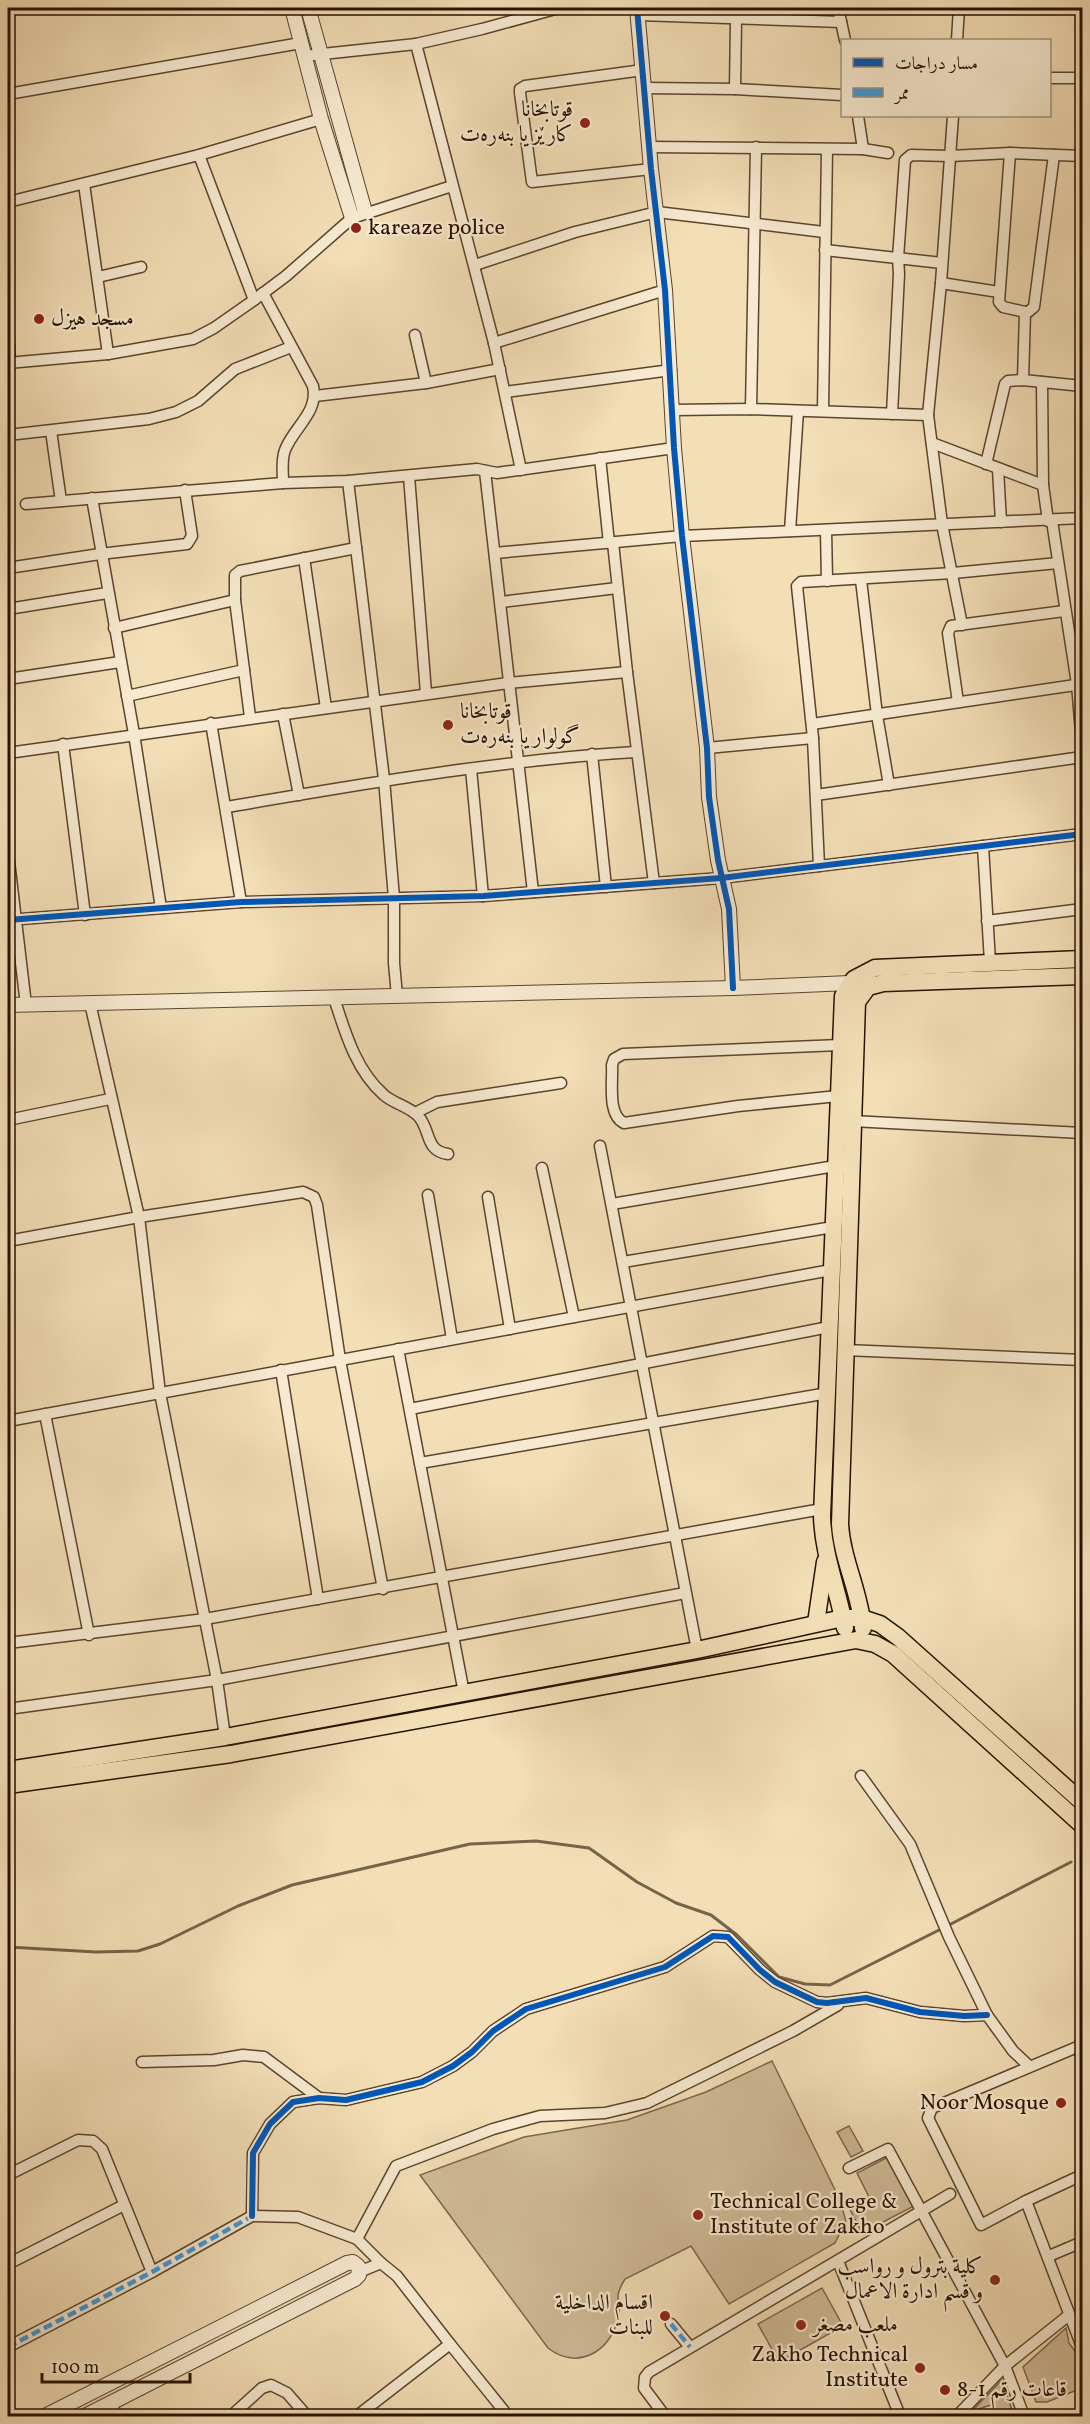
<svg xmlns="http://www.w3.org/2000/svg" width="1090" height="2424" font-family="Vollkorn,Amiri,serif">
  <rect width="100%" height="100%" fill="#f3deb6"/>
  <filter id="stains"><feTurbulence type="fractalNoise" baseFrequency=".00333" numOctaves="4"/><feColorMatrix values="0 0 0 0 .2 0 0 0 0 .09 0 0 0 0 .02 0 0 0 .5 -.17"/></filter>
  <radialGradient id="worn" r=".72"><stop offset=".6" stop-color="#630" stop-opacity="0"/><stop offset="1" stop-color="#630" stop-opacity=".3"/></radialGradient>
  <g fill="#d0bb97" stroke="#7c664c" stroke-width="1.5">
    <path d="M 772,2061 L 839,2198 L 846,2221 L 835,2243 L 729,2304 L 691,2246 L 625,2279 C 622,2284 618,2291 618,2296 C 618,2304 621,2311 618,2319 C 610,2352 577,2371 548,2348 L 420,2175 L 524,2137 L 627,2120 L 706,2092 Z"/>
    <path d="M 849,2126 L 863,2151 L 851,2157 L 837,2132 Z"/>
    <path d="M 888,2157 L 914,2206 L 862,2233 L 846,2202 L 852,2198 L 856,2204 L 869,2197 L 857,2173 Z"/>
    <path d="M 822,2288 L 843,2326 L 779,2362 L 758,2324 Z"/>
    <path d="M 1066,2328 L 1069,2343 L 1082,2361 L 1082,2388 L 1047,2402 L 1036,2402 L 1023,2367 Z"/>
    <path d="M 1002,2380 L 1014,2416 L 995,2416 L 991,2405 L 972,2411 Z"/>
  </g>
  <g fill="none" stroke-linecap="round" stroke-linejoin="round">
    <g stroke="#786248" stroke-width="3">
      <path d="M 947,1926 L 1071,1862"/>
      <path d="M 8,1947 L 96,1952 L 138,1951 L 160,1944 L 238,1906 L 292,1885 L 470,1844 L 536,1841 L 589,1848 L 637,1882 L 676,1903 L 711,1915 L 737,1935 L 779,1977 L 805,1984 L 830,1985 L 941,1929"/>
    </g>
    <g stroke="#5b442e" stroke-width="13">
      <g id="minor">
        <path d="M 838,8 L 845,40"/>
        <path d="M 639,15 L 841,22"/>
        <path d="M 957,40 L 959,8"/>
        <path d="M 416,44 L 494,343 L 521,470"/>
        <path d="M 304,56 L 416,44 L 482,29 L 559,8"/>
        <path d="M 643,70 L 525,86 L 520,89 L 520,93 L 532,182 L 651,169"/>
        <path d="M 1050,78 L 1082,78"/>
        <path d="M 644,88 L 735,89 L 842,95"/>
        <path d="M 735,89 L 736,20"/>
        <path d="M 8,94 L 301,43"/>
        <path d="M 858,116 L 863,149"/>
        <path d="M 953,116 L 941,283 L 928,415 L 942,524 L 962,625"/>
        <path d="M 649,147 L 863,149 L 888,153"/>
        <path d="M 1010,153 L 999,302 L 1003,307 L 1025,312 L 1028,312 L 1034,307 L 1054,155"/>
        <path d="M 199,155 L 254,300"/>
        <path d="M 84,184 L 108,354"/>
        <path d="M 8,202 L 199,155 L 321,119"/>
        <path d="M 825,250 L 942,263"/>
        <path d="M 475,265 L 575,232 L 657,212 L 824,232"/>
        <path d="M 98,277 L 141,267"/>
        <path d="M 941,283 L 999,292"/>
        <path d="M 263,293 L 313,386 C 319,412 294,427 285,450 C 281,460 283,472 283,483"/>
        <path d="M 8,326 L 10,363"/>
        <path d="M 415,335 L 426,383"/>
        <path d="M 494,343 L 665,290"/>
        <path d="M 8,363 L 108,354 L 193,339 L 214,328 L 254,300 L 286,276 L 352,218 L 452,186"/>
        <path d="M 1023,380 L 1025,312"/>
        <path d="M 1042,382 L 1043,485 L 1048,521"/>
        <path d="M 505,392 L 671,370"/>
        <path d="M 315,396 L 426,383 L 500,369"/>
        <path d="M 751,409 L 756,147"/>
        <path d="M 673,410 L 751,409 L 928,415"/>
        <path d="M 823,410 L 827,149"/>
        <path d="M 892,414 L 899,274 L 898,258 L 905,160 L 911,155 L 950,156 L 1010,153 L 1082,156"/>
        <path d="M 51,431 L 61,501"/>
        <path d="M 8,435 L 149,419 L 176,412 L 198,401 L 235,369 L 291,347"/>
        <path d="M 932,443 L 1043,485"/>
        <path d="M 600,458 L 609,543"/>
        <path d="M 986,464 L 1005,384 L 1008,381 L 1023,380 L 1082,386"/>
        <path d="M 998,469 L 1001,522"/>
        <path d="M 485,471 L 533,892"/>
        <path d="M 409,476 L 426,693"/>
        <path d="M 348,481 L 384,779 L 394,898 L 394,963 L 397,996"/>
        <path d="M 92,498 L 134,734 L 161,908"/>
        <path d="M 26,504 L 283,483 L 348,481 L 477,469 L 497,473 L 674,448"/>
        <path d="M 1052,521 L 1077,684 L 1082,745"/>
        <path d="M 826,530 L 827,581"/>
        <path d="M 790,531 L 798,411"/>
        <path d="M 613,543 L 627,672 L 654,883"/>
        <path d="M 495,553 L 682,536 L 1082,518"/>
        <path d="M 304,558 L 326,708"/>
        <path d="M 8,568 L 100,554 L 187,544 L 192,536 L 185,490"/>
        <path d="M 861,580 L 877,715 L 889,785"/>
        <path d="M 501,602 L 617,588"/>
        <path d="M 8,609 L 107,593"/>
        <path d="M 114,628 L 235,600"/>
        <path d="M 8,679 L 120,662"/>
        <path d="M 127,696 L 244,670"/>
        <path d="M 958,702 L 948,633 L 951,626 L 1064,611"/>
        <path d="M 283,714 L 299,795"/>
        <path d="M 250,717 L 235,600 L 235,575 L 240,571 L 356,548"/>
        <path d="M 211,723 L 241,902"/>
        <path d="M 812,724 L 1082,684"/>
        <path d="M 63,744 L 85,915"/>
        <path d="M 707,748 L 813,738"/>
        <path d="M 8,753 L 508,683 L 627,672"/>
        <path d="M 592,754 L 606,887"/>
        <path d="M 471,769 L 483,896"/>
        <path d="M 816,795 L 1082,757"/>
        <path d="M 227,807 C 363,784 499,760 636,752"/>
        <path d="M 983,846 L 990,962"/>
        <path d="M 8,853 L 26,1005"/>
        <path d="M 819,866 L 813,738 L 797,586 L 801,582 L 953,573 L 1058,563"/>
        <path d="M 8,920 L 241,902 L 483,896 L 721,878 L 1082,834"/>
        <path d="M 987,921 L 1082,909"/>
        <path d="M 334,998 C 345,1032 356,1071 384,1095 C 394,1104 411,1107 419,1117 C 431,1131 425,1151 448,1154"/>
        <path d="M 90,1003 L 139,1217 L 160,1393 L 217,1680 L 225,1737"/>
        <path d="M 838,1096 L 738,1106 L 624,1123 C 607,1115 613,1082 612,1065 L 614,1059 L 623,1054 L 840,1045"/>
        <path d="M 415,1113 L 437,1102 L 561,1083"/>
        <path d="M 8,1120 L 110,1099"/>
        <path d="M 852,1121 L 1082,1133"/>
        <path d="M 600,1146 L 697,1650"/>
        <path d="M 542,1168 L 574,1317"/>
        <path d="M 428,1195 L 452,1339"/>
        <path d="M 488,1197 L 510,1329"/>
        <path d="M 612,1204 L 835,1166"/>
        <path d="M 8,1241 L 139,1217 L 303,1192 L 314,1197 L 317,1205 L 340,1360 L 383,1589"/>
        <path d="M 623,1262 L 833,1227"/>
        <path d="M 398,1349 L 464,1693"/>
        <path d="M 845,1350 L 1082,1360"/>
        <path d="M 281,1370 L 318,1599"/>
        <path d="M 410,1409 L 829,1327"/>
        <path d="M 45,1414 L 89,1635"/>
        <path d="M 8,1421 L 831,1270"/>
        <path d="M 420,1463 L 828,1393"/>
        <path d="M 8,1643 L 205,1619 L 822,1509"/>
        <path d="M 8,1709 L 217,1680 L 685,1593"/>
        <path d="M 861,1776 L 910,1844 L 949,1937 L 987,2015 L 1013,2051 L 1029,2066"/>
        <path d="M 1078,2047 L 1082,2058"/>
        <path d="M 142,2062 L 214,2060 L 243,2055 L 264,2057 L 319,2098"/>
        <path d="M 849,2168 L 888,2149 L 1005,2366 L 1024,2416"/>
        <path d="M 8,2175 L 78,2140 L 93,2141 L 102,2149 L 152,2272"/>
        <path d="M 1082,2175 L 1026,2201 L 1082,2347"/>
        <path d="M 1026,2201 L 981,2225 L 928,2118 L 932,2108 L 1082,2045"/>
        <path d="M 252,2216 L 253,2153 L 270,2124 L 293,2102 L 319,2098 L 346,2100 L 422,2082 L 453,2066 L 472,2052 L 493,2031 L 526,2009 L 665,1967 L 713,1936 L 728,1937 L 760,1970 L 775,1982 L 817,2002 L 827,2003 L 866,1998 L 920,2012 L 964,2016 L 987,2015"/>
        <path d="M 357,2239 L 396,2166 L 493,2129 L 540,2116 L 605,2113 L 647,2103 L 793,2031 L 838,2005"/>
        <path d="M 1049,2256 L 1082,2242"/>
        <path d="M 838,2261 L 900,2416"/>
        <path d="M 8,2264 L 124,2205"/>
        <path d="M 359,2272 L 381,2263 L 397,2276 L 450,2344"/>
        <path d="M 671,2324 L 690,2347"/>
        <path d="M 8,2347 L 152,2272 L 252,2216 L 298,2217 L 357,2239 L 381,2263"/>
        <path d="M 110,2404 L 118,2416"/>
        <path d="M 231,2416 L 262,2388 L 271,2385 L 287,2393 L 307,2416"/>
        <path d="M 357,2416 L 450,2344 L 508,2416"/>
        <path d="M 665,2416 L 644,2388 L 645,2377 L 649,2372 L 950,2194"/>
        <path d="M 957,2416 L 1005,2366 L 1069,2315"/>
      </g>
    </g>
    <g stroke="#5b442e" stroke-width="16">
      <g id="tertiary">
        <path d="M 292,8 L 321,119 L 352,218"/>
        <path d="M 308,8 L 365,212"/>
        <path d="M 637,8 L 651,169 L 665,290 L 674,448 L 682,536 L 707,748 L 709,797 L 718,860 L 729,909 L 733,988"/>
        <path d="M 8,1005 L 733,988 L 850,983 L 857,986"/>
        <path d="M 45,2416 L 347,2263 L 353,2262 L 358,2266 L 359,2275 L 355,2279 L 85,2416"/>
      </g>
    </g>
    <g stroke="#281000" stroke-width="19">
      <g id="primary">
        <path d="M 816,1623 L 825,1562"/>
        <path d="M 845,1628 C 838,1590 823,1555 822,1516 L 843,996 L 854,979 L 875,968 L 1082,959"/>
        <path d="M 863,1628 C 860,1592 842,1560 840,1524 L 857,1002 L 868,987 L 883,983 L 1082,976"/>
        <path d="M 8,1770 L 225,1737 L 697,1650 L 843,1618 L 862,1618 L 880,1624 L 898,1637 L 1082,1802"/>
        <path d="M 8,1785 L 231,1754 L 856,1640 L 875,1644 L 893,1654 L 1082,1825"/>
      </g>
    </g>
    <use href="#minor" stroke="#f7ead0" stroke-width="10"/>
    <use href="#tertiary" stroke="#f7ead0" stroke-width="14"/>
    <use href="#primary" stroke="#f3deb6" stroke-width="16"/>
    <g stroke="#3d9adc" stroke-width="4.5" stroke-dasharray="9 4.5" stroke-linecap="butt">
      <path d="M 671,2324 L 690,2347"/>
      <path d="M 8,2347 L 152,2272 L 252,2216"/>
    </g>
    <g stroke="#f7ead0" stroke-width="10">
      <g id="cycleway">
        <path d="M 637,8 L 651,169 L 665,290 L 674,448 L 682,536 L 707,748 L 709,797 L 718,860 L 729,909 L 733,988"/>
        <path d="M 8,920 L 241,902 L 483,896 L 721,878 L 1082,834"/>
        <path d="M 252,2216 L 253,2153 L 270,2124 L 293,2102 L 319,2098 L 346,2100 L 422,2082 L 453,2066 L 472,2052 L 493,2031 L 526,2009 L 665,1967 L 713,1936 L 728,1937 L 760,1970 L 775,1982 L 817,2002 L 827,2003 L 866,1998 L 920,2012 L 964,2016 L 987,2015"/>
      </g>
    </g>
    <use href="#cycleway" stroke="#0057b8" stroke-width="6"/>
  </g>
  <g fill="#8f2418" stroke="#f7ead0" stroke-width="2">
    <circle cx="585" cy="123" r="6"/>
    <circle cx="356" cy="228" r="6"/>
    <circle cx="39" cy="319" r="6"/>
    <circle cx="448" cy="725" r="6"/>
    <circle cx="1061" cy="2103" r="6"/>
    <circle cx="698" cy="2215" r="6"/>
    <circle cx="995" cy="2280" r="6"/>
    <circle cx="665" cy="2316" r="6"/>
    <circle cx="801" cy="2325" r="6"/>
    <circle cx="920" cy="2368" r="6"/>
    <circle cx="945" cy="2390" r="6"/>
  </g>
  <g text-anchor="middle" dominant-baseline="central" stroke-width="4.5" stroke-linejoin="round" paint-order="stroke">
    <g font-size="22" fill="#281000" stroke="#f7ead0" text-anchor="start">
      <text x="573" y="110" text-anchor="end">قوتابخانا<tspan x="573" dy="25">کارێز یا بنەرەت</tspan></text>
      <text x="368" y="228">kareaze police</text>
      <text x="51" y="319">مسجد هيزل</text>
      <text x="460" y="712">قوتابخانا<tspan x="460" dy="25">گولوار یا بنەرەت</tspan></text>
      <text x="1049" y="2103" text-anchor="end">Noor Mosque</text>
      <text x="710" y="2202">Technical College &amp;<tspan x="710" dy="25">Institute of Zakho</tspan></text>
      <text x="983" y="2267" text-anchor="end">كلية بترول و رواسب<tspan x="983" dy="25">و قسم ادارة الاعمال</tspan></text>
      <text x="653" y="2303" text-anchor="end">اقسام الداخلیة<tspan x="653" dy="25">للبنات</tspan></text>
      <text x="813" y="2325">ملعب مصغر</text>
      <text x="908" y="2355" text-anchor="end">Zakho Technical<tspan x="908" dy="25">Institute</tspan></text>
      <text x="957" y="2390">قاعات رقم 1-8</text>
    </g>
  </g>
  <rect width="1090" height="2424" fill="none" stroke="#f3deb6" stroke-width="30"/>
  <rect x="9" y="9" width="1072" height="2406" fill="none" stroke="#281000" stroke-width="3"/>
  <rect x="15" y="15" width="1060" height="2394" fill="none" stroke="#281000" stroke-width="1.5"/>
  <rect x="841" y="39" width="210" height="78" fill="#f7ead0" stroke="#a4937d" stroke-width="1.5"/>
  <rect x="853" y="58" width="30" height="9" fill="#0057b8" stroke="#a4937d" stroke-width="1.5"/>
  <text x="895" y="69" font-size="18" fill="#281000">مسار دراجات</text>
  <rect x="853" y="88" width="30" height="9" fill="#3d9adc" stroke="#a4937d" stroke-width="1.5"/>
  <text x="895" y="99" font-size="18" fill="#281000">ممر</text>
  <path d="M42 2373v9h148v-9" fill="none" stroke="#281000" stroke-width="3"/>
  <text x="51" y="2373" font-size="18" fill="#281000" stroke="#f7ead0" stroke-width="4.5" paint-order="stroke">100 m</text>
  <rect width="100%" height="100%" filter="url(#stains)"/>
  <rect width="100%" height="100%" fill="url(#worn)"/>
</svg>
